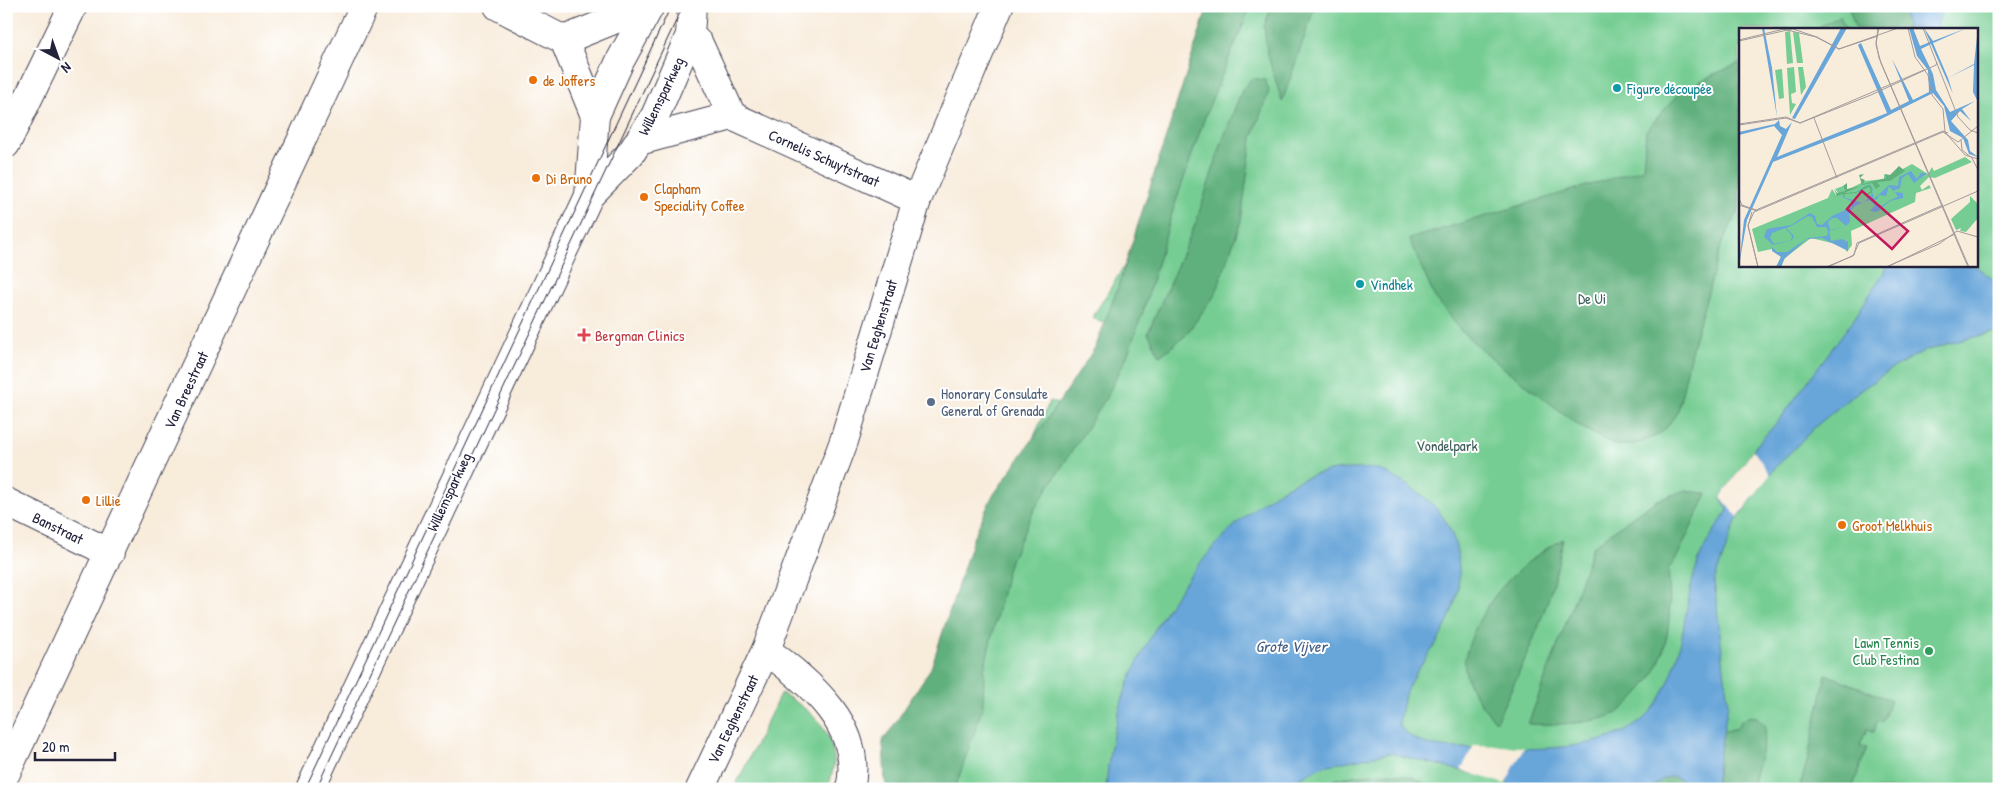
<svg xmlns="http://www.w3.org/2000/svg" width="2005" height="795" font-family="'Patrick Hand',sans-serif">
  <rect width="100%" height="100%" fill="#fff"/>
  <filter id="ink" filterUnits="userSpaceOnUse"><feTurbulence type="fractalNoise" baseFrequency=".02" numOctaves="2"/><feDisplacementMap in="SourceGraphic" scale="10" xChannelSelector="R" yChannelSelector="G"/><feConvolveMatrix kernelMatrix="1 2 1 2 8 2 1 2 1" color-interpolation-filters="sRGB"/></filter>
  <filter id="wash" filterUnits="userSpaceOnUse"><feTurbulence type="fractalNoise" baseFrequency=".0096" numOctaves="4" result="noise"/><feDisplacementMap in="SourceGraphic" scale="20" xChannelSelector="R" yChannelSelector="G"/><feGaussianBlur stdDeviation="1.12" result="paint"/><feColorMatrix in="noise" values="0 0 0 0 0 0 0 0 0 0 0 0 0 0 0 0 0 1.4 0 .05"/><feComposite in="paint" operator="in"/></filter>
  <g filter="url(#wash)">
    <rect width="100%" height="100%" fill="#f8ecdb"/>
    <g fill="#76cd93" stroke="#4c7867" fill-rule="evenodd">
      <path d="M 1229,6 L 1999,6 L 1999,789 L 900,789 L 888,774 L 882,739 L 894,731 L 922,703 L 1019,469 L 1050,401 L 1094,415 L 1123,329 L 1092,318 L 1134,250 ZM 1740,29 L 1976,29 L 1976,265 L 1740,265 Z"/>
      <path d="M 781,693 C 808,708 833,728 834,762 C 834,770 829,781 827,789 L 734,789 Z"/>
    </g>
    <g fill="#60b07d" stroke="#41695c">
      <path d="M 1208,6 L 1251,6 L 1207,111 L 1172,213 L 1143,312 L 1127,356 L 1106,398 L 1034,510 L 1008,567 L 984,670 L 983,706 L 955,789 L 888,789 L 885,781 L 883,742 L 931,668 L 974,536 L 992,497 L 1066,392 L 1096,346 L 1118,287 Z"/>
      <path d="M 1272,6 L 1315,6 L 1282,102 L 1267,52 L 1264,26 Z"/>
      <path d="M 1848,6 L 1904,6 L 1906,29 L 1856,29 Z"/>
      <path d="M 1840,16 L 1845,29 L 1815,29 Z"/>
      <path d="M 1740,63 L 1740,208 L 1722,243 L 1692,348 L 1678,411 L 1667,427 L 1660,434 L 1642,442 L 1629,445 L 1616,445 L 1601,438 L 1581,427 L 1500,365 L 1462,332 L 1434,296 L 1409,239 L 1643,169 L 1646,131 L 1661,113 L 1680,93 L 1710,76 Z"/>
      <path d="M 1252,78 L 1265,80 L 1269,91 L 1252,138 L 1241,221 L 1215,295 L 1185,336 L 1160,356 L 1148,333 L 1196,222 L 1222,142 L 1242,90 Z"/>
      <path d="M 1686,490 L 1707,494 L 1675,561 L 1668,569 C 1672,614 1671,660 1638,694 C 1631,702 1624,709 1615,714 C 1595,724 1551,725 1528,724 L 1565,626 L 1593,546 L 1637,513 L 1658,500 Z"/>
      <path d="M 1563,539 C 1551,607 1526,659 1496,721 C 1483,709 1467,687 1465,669 C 1463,659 1468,647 1471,639 C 1487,595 1523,561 1563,539 Z"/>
      <path d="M 1826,674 L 1891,700 L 1882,723 L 1877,722 L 1874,732 L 1867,729 L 1860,745 L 1867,748 L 1852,789 L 1799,789 L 1807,762 Z"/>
      <path d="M 1750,716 L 1757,717 L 1766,726 L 1763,746 L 1751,789 L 1715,789 L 1722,732 L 1736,728 L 1741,721 Z"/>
      <path d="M 1390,773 L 1413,777 L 1433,789 L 1311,789 C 1335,776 1363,774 1390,773 Z"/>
      <path d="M 1667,776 C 1678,776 1682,780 1688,789 L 1650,789 Z"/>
    </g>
    <g fill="#68a5d9" stroke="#45648a">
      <path d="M 1904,6 L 1942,6 L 1937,29 L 1906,29 Z"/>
      <path d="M 1886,265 L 1974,265 L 1999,284 L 1999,331 L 1946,344 L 1922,352 L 1893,368 L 1852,396 L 1815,427 L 1774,469 L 1737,519 L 1714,581 L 1728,704 L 1717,768 L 1715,789 L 1688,789 C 1675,769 1665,777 1650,789 L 1514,789 L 1507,782 L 1390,753 L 1323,766 L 1277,789 L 1106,789 C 1108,756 1114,726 1124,695 C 1154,610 1253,466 1353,469 C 1361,469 1370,468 1376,469 C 1388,472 1400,481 1410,487 C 1442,507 1457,532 1459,569 C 1460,593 1450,622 1437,642 C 1428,657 1415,671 1408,687 C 1403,699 1400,712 1399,725 C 1420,754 1462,747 1494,748 C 1538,750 1605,750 1641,721 C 1664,702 1675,669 1681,641 C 1687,611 1690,580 1702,552 C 1709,537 1720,523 1728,510 L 1721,497 L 1756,446 L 1780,419 L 1856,316 L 1884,272 Z"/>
    </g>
    <g fill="#f8ecdb">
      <path d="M 1753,450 L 1770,475 L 1738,517 L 1721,497 Z"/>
      <path d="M 1474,745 L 1520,747 L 1524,748 L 1505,784 L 1461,770 Z"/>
    </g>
  </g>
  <g filter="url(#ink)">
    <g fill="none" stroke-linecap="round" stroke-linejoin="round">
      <g stroke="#424053" stroke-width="30">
        <g id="minor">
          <path d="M 498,6 L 564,40 L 595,116"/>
          <path d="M 690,35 L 699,44 L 732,116"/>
          <path d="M 564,40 L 633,12 L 647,8"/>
          <path d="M 639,141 L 732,116 L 917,200"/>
          <path d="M 6,144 L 73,6"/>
          <path d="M 6,502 L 110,553"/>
          <path d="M 766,650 C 810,683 865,727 850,789"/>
          <path d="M 6,773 L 364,6"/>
          <path d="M 700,789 L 766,650 L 844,441 L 917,200 L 999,6"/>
        </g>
      </g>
      <g stroke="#424053" stroke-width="30">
        <g id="tertiary">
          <path d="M 589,196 L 595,116 L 620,61 L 650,6"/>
          <path d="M 310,789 L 589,196 L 631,153 L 655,116 L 690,35 L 692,6"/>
        </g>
      </g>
      <use href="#minor" stroke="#fff" stroke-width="28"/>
      <use href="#tertiary" stroke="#fff" stroke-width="28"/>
      <g stroke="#22223b" stroke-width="1">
        <path d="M 305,789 L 671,6"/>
        <path d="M 316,789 L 683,6"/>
      </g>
    </g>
  </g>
  <g fill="#e8710a" stroke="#fff" stroke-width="2">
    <circle cx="533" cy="80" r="5"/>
    <circle cx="536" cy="178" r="5"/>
    <circle cx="644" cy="197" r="5"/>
    <circle cx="86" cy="500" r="5"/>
    <circle cx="1842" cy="525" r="5"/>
  </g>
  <g fill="#0f9aa8" stroke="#fff" stroke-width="2">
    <circle cx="1617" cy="88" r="5"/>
    <circle cx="1360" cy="284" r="5"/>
  </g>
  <path fill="#e0444e" stroke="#fff" stroke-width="2" d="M581.5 327.5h5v5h5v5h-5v5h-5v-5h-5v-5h5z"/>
  <circle fill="#5c6f8a" stroke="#fff" stroke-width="2" cx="931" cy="402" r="5"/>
  <circle fill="#2e9e5b" stroke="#fff" stroke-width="2" cx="1929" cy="651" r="5"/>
  <g text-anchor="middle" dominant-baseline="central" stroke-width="4" stroke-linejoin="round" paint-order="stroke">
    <g font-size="15" fill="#c56008" stroke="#fff" text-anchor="start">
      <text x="543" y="80">de Joffers</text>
      <text x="546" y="178">Di Bruno</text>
      <text x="654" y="188">Clapham<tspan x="654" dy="17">Speciality Coffee</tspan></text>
      <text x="96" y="500">Lillie</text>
      <text x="1852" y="525">Groot Melkhuis</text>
    </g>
    <g font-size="15" fill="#0d838f" stroke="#fff" text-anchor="start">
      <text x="1627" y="88">Figure découpée</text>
      <text x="1370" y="284">Vindhek</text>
    </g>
    <g font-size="15" fill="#22223b" stroke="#fff">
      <text transform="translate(661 96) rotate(-64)">Willemsparkweg</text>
      <text transform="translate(824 158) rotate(24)">Cornelis Schuytstraat</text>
      <text transform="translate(878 326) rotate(-73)">Van Eeghenstraat</text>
      <text transform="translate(186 390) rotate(-65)">Van Breestraat</text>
      <text transform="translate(449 492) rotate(-65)">Willemsparkweg</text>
      <text transform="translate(58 528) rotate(26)">Banstraat</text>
      <text transform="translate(733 719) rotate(-64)">Van Eeghenstraat</text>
    </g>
    <g font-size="15" fill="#3f5e5a" stroke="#fff">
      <text x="1592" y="298">De Ui</text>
      <text x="1447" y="445">Vondelpark</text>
    </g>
    <g font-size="15" fill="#be3a42" stroke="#fff" text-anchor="start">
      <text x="595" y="335">Bergman Clinics</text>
    </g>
    <g font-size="15" fill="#4e5e75" stroke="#fff" text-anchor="start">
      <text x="941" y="393">Honorary Consulate<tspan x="941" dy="17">General of Grenada</tspan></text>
    </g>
    <g font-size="15" fill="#27864d" stroke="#fff" text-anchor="end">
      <text x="1919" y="642">Lawn Tennis<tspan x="1919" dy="17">Club Festina</tspan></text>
    </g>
    <g font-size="16" font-style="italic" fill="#425d82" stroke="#fff">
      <text x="1291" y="646">Grote Vijver</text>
    </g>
  </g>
  <g transform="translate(1739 28)">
    <rect width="239" height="239" fill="#f8ecdb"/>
    <path d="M 51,3 L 54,35 L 48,36 L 46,4 ZM 54,4 L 60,5 L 64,35 L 58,35 ZM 55,39 L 57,64 L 52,66 L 53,75 L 57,76 L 51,87 L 48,40 ZM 59,39 L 64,39 L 67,59 L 62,67 ZM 43,41 L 45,70 L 40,71 L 36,42 ZM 226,129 L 233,134 L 196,150 L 190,149 L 181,158 L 183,162 L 190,157 L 192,160 L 177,165 L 176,174 L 112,203 L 113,217 L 108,224 L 105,218 L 72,210 L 46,230 L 42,239 L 37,239 L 42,229 L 33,221 L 19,224 L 13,201 L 89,170 L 93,161 L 97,167 L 100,166 L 96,161 L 104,158 L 106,163 L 126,153 L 145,151 L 145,146 L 149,149 L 173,136 L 189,146 L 193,139 L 195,143 ZM 231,168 L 239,176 L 239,190 L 227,204 L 221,203 L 222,200 L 217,202 L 212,191 L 231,174 Z" fill="#76cd93"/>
    <path d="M 160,138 L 166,143 L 151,153 L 138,154 L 141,158 L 137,161 L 133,155 L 123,157 L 120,147 L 125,146 L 121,150 L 126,152 L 124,156 L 147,150 L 146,146 L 151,147 ZM 108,155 L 108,161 L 122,158 L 105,165 L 118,164 L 126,158 L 130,157 L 133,159 L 133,165 L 124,168 L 132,163 L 130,159 L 117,165 L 106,166 L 106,170 L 104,166 L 98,168 L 95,161 L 98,165 L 106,163 L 104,158 Z" fill="#60b07d"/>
    <path d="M 23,0 L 25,0 L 33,40 L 38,89 ZM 102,0 L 108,0 L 56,91 L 53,90 ZM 170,0 L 174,0 L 181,18 L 191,14 L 185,0 L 194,13 L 228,0 L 194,15 L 209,50 L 235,36 L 239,0 L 239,74 L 234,64 L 235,37 L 209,50 L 214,66 L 192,16 L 182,21 L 194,46 L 197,62 L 211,84 L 236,73 L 223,81 L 232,93 L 221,83 L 212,93 L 229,112 L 231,123 L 239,129 L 230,126 L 224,110 L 211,103 L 205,78 L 194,65 L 136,94 L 34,134 L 8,192 L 0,237 L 5,192 L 43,107 L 35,98 L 0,107 L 0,104 L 36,96 L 40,92 L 41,98 L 47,101 L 53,94 L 38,129 L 148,85 L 119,17 L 122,15 L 152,82 L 170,73 L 153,31 L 174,72 L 190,64 L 189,42 L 178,28 ZM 172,143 L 178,151 L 182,145 L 188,145 L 175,155 L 169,146 L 163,150 L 161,160 L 154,163 L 150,158 L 147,168 L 140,167 L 138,171 L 134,173 L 143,178 L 151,172 L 159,169 L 156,164 L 164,165 L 164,170 L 151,173 L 138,184 L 131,183 L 136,177 L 130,172 L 116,178 L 110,184 L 111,194 L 107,198 L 90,203 L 92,213 L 103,211 L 109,214 L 109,223 L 83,210 L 68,211 L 45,231 L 42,239 L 37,239 L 42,229 L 33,223 L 33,219 L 38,224 L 48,224 L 69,210 L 88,208 L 89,203 L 87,199 L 78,199 L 73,189 L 69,188 L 54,197 L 47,200 L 55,208 L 53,212 L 34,217 L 25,209 L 28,201 L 52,197 L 71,185 L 76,188 L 78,196 L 83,197 L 93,188 L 113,179 L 112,173 L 103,169 L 105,165 L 117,164 L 131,156 L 135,171 L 150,157 L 159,158 L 160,149 ZM 130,157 L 134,161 L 132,167 L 124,175 L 104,169 L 105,165 L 118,164 ZM 93,190 L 98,190 L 107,198 L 91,202 L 89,194 ZM 46,200 L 53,208 L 52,212 L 35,216 L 31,210 L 33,205 Z" fill="#68a5d9" fill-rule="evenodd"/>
    <path fill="none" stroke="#a29b9b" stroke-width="1" d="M 51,0 L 78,9 L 100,21 L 159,0M 139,0 L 137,17 L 142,35 L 229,239M 140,0 L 137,14 L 140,30 L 230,239M 169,0 L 176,29 L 189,47 L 193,67 L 204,81 L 206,104 L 226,127 L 239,131M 184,0 L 219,89 L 231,102 L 239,105M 44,1 L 77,9 L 100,21 L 139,8M 0,12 L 45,1M 0,13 L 53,1M 75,90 L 98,150M 0,96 L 47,89 L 61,95 L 185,42M 0,97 L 47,90 L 61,95 L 132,67 L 197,37 L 198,34M 222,112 L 223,122 L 233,130 L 239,142M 0,171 L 3,177 L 17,182 L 204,103 L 209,105M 0,177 L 18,183M 13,184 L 9,198 L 19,239M 19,239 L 9,197 L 15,184 L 204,104 L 219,114 L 239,98M 87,239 L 114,228 L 120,215 L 239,163M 89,239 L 115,227 L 118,215 L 204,177M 147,239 L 200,216 L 218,203 L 239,209M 148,239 L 216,206"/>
    <path fill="#c2185b" fill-opacity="0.15" stroke="#c2185b" stroke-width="2.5" d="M 123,163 L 169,203 L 153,221 L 108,181 Z"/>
    <rect width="239" height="239" fill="none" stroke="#22223b" stroke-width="2.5"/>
  </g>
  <rect width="2005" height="795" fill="none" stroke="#fff" stroke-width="25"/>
  <g transform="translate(58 58) rotate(139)" stroke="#ffffff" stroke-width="4" paint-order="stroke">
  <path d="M0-4L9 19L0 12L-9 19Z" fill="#22223b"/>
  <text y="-8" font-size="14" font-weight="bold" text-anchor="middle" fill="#22223b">N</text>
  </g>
  <path d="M35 752v8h80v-8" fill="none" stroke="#22223b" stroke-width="2.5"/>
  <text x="42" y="752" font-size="15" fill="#22223b" stroke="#ffffff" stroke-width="4" paint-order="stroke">20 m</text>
</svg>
